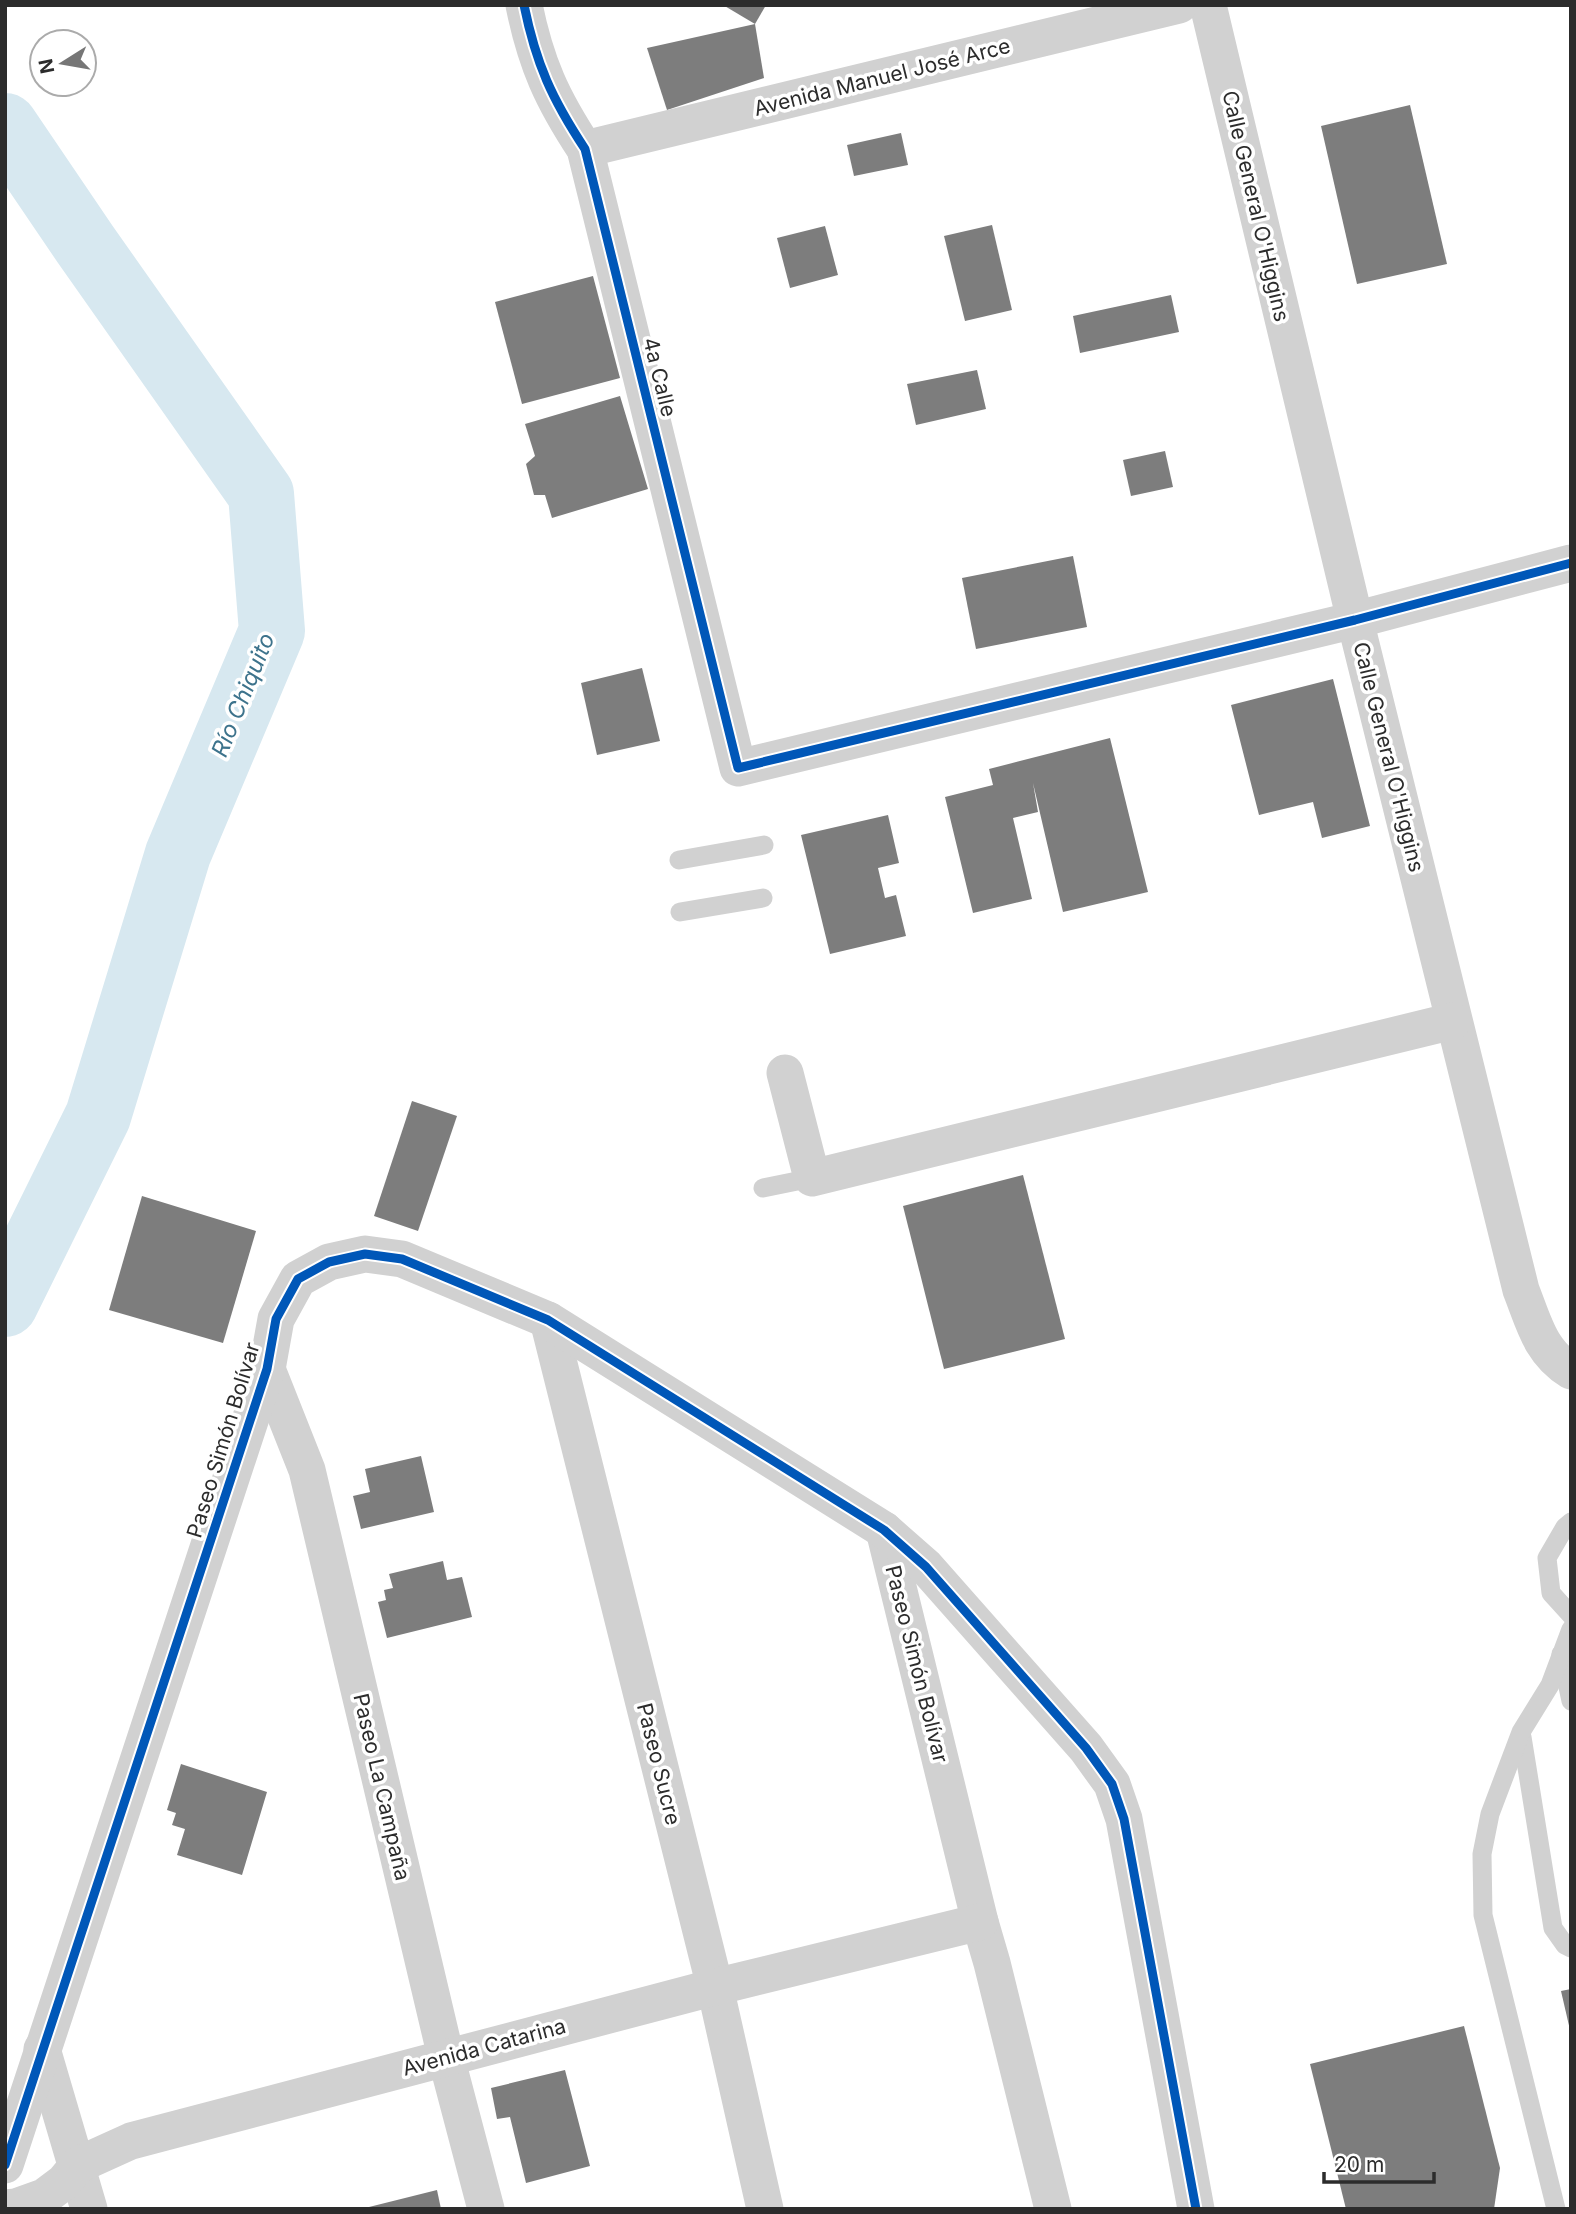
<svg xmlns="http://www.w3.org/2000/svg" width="1576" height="2214" font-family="Inter,sans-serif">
  <rect width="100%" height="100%" fill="#fff"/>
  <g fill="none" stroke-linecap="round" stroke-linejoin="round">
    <path stroke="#d7e8f0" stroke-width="66" d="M 5,126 L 85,244 L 261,494 L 272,631 L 178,854 L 98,1116 L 5,1304"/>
  </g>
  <g fill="#7d7d7d">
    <path d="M 723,5 L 766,5 L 755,24 Z"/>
    <path d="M 755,24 L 764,78 L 667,110 L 647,48 Z"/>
    <path d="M 1410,105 L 1447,264 L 1357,284 L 1321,126 Z"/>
    <path d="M 901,133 L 908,165 L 854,176 L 847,145 Z"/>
    <path d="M 992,225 L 1012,310 L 965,321 L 944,236 Z"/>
    <path d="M 825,226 L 838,275 L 790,288 L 777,238 Z"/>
    <path d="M 593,276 L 620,378 L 522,404 L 495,302 Z"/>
    <path d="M 1171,295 L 1179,332 L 1080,353 L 1073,316 Z"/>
    <path d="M 977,370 L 986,409 L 916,425 L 907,384 Z"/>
    <path d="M 620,396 L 648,489 L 552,518 L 545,495 L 534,495 L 526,464 L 535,456 L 525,424 Z"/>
    <path d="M 1165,451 L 1173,487 L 1131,496 L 1123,460 Z"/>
    <path d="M 1073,556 L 1087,627 L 976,649 L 962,578 Z"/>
    <path d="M 642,668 L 660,741 L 597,755 L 581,683 Z"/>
    <path d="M 1333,679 L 1370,826 L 1322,838 L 1313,802 L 1259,815 L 1231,705 Z"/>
    <path d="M 1110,738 L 1148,892 L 1063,912 L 1033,783 L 1038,812 L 1013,818 L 1032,899 L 973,913 L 945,797 L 993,785 L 989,769 Z"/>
    <path d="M 888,815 L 899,863 L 878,868 L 885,898 L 896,895 L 906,936 L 830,954 L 801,835 Z"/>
    <path d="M 412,1101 L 457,1116 L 418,1231 L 374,1216 Z"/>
    <path d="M 1023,1175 L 1065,1339 L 944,1369 L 903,1206 Z"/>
    <path d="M 142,1196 L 256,1231 L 223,1343 L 109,1310 Z"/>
    <path d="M 421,1456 L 434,1512 L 361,1529 L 353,1496 L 370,1492 L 365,1469 Z"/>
    <path d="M 443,1561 L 447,1580 L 462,1577 L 472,1617 L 387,1638 L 378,1602 L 386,1600 L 384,1590 L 393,1588 L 389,1574 Z"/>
    <path d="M 181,1764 L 267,1792 L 242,1875 L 177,1855 L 185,1829 L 172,1825 L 176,1813 L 167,1810 Z"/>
    <path d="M 1571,1989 L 1571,2030 L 1570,2030 L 1561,1991 Z"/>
    <path d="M 1464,2026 L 1500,2168 L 1494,2209 L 1346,2209 L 1310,2064 Z"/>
    <path d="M 565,2070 L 590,2166 L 526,2183 L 510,2117 L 497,2119 L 491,2088 Z"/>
    <path d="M 437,2190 L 441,2209 L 365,2209 L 365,2208 Z"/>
  </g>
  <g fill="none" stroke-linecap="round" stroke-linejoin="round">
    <g stroke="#d1d1d1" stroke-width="19">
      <path d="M 679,860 L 764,845"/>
      <path d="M 680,912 L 763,898"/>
      <path d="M 763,1188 L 812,1178"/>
      <path d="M 1571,1522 L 1565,1527 L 1547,1558 L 1551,1593 L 1571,1615"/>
      <path d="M 1561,1654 L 1571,1701"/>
      <path d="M 1522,1737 L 1553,1928 L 1565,1945 L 1571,1948"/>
      <path d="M 1556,2209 L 1483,1915 L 1482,1854 L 1490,1814 L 1521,1732 L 1550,1685 L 1571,1629"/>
    </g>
    <g stroke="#d1d1d1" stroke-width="37">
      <path d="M 524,5 C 536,64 552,99 585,149 L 738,768 L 1355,620 L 1571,563"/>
      <path d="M 1208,5 L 1355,620 L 1521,1290 C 1534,1323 1540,1352 1571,1371"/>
      <path d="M 585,149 L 1179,5"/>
      <path d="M 785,1073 L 812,1178 L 1453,1021"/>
      <path d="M 548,1320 L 715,1987 L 765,2209"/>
      <path d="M 267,1369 L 307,1470 L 446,2057 L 486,2209"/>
      <path d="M 884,1530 L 980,1922 L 992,1963 L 1053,2209"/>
      <path d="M 42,2049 L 89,2209"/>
      <path d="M 5,2165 L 267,1369 L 276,1319 L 298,1279 L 329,1262 L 365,1254 L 402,1259 L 548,1320 L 884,1530 L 926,1567 L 1086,1748 L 1112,1784 L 1124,1819 L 1196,2209"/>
      <path d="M 5,2208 L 16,2207 L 44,2197 L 64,2182 L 78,2165 L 131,2141 L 715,1987 L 980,1922"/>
    </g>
    <g stroke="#fff" stroke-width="13">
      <g id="cycleway">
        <path d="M 524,5 C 536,64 552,99 585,149 L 738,768 L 1355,620 L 1571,563"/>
        <path d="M 5,2165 L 267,1369 L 276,1319 L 298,1279 L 329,1262 L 365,1254 L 402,1259 L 548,1320 L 884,1530 L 926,1567 L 1086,1748 L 1112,1784 L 1124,1819 L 1196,2209"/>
      </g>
    </g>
    <use href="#cycleway" stroke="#0057b8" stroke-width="9"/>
  </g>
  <g text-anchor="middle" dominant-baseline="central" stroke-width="7" stroke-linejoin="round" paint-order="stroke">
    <g font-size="21" fill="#2c2c2c" stroke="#fff">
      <text transform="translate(882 77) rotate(-14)">Avenida Manuel José Arce</text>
      <text transform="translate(1256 206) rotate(77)">Calle General O'Higgins</text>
      <text transform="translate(660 377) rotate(76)">4a Calle</text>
      <text transform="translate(1389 757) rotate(76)">Calle General O'Higgins</text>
      <text transform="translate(223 1440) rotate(-73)">Paseo Simón Bolívar</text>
      <text transform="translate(917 1664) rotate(76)">Paseo Simón Bolívar</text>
      <text transform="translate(659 1764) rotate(76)">Paseo Sucre</text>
      <text transform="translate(382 1787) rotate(77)">Paseo La Campaña</text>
      <text transform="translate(484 2047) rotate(-15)">Avenida Catarina</text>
    </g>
    <g font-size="23" font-style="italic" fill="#3d738c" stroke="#fff">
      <text transform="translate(243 695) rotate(-68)">Río Chiquito</text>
    </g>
  </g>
  <rect width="1576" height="2214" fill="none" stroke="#2c2c2c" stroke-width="14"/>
  <g transform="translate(63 63) rotate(259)"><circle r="33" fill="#ffffff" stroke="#ababab" stroke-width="2"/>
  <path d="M0-5L12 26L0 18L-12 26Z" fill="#767676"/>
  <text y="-10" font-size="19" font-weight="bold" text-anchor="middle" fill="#2c2c2c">N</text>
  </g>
  <path d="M1324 2172v10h110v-10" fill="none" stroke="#2c2c2c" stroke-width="3.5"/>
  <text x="1334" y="2172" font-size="21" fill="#2c2c2c" stroke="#ffffff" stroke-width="5" paint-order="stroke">20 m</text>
</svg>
